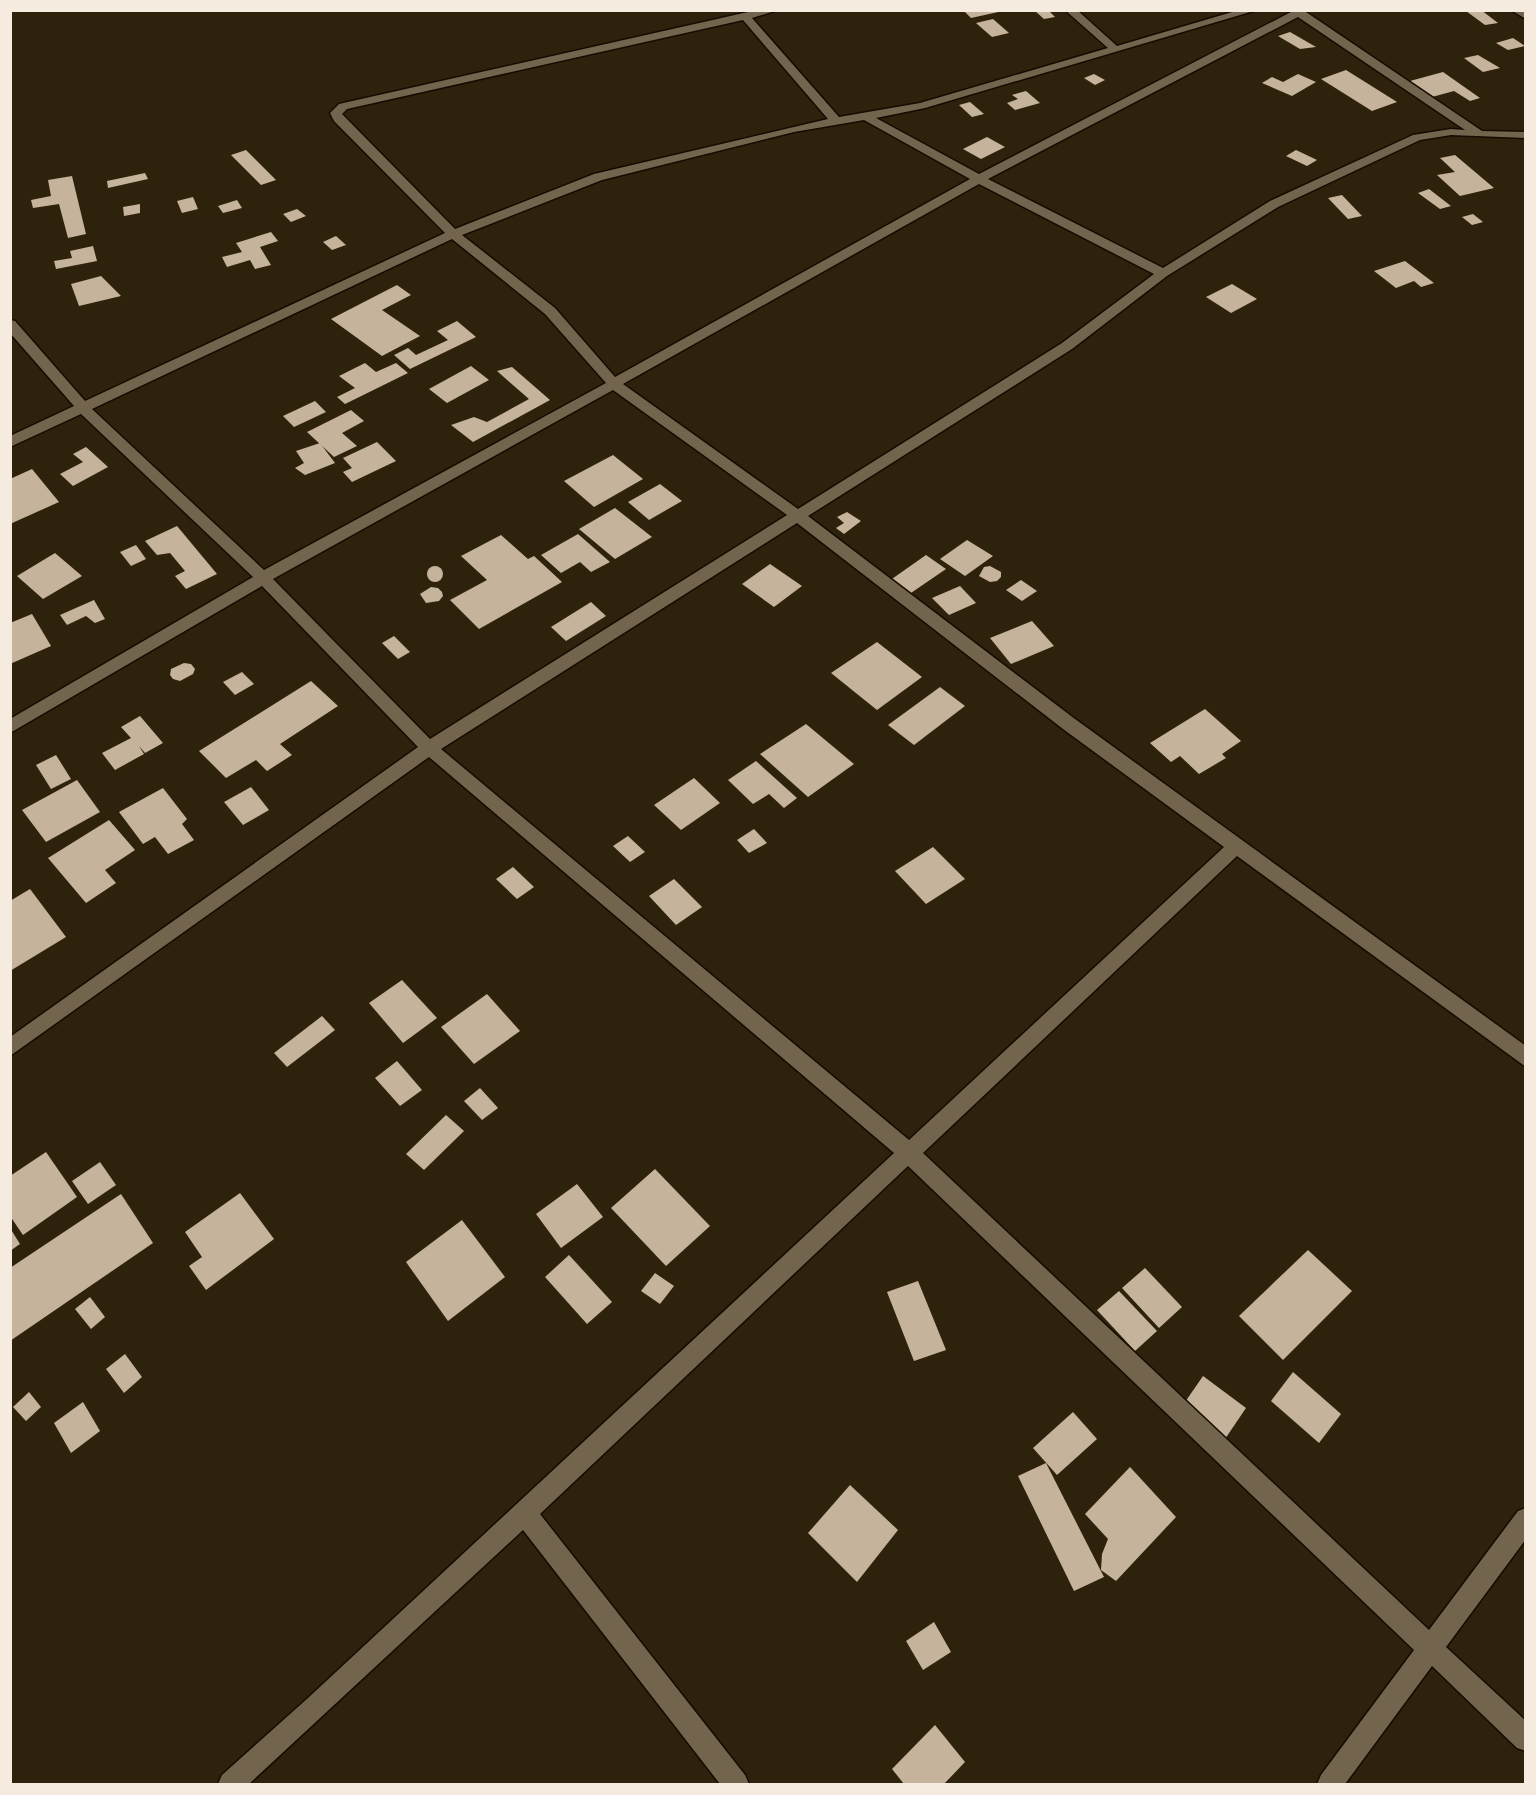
<svg xmlns="http://www.w3.org/2000/svg" width="1536" height="1795" font-family="Montserrat,sans-serif">
  <rect width="100%" height="100%" fill="#2f220c"/>
  <g fill="#c5b49b">
    <path d="M 963,10 L 1003,10 L 1003,11 L 971,18 Z"/>
    <path d="M 1034,10 L 1048,10 L 1055,17 L 1044,19 Z"/>
    <path d="M 1481,10 L 1498,23 L 1485,25 L 1466,11 Z"/>
    <path d="M 993,19 L 1009,33 L 992,37 L 976,23 Z"/>
    <path d="M 1290,32 L 1316,47 L 1300,49 L 1278,36 Z"/>
    <path d="M 1513,38 L 1525,46 L 1508,50 L 1496,43 Z"/>
    <path d="M 1478,55 L 1500,68 L 1483,72 L 1464,58 Z"/>
    <path d="M 1346,70 L 1397,102 L 1372,111 L 1321,79 Z"/>
    <path d="M 1443,72 L 1480,98 L 1470,101 L 1454,91 L 1432,97 L 1410,81 Z"/>
    <path d="M 1094,74 L 1105,80 L 1095,85 L 1084,78 Z"/>
    <path d="M 1298,74 L 1316,82 L 1292,96 L 1262,83 L 1272,77 L 1283,82 Z"/>
    <path d="M 1026,91 L 1040,103 L 1015,110 L 1007,103 L 1018,99 L 1012,95 Z"/>
    <path d="M 970,102 L 984,114 L 972,117 L 959,105 Z"/>
    <path d="M 987,137 L 1005,147 L 981,159 L 963,149 Z"/>
    <path d="M 246,150 L 276,180 L 261,185 L 231,155 Z"/>
    <path d="M 1296,150 L 1317,160 L 1307,166 L 1286,156 Z"/>
    <path d="M 1455,155 L 1494,188 L 1460,196 L 1437,175 L 1455,172 L 1440,158 Z"/>
    <path d="M 145,173 L 148,179 L 108,188 L 107,181 Z"/>
    <path d="M 72,176 L 86,234 L 68,238 L 59,204 L 33,208 L 31,200 L 51,196 L 48,180 Z"/>
    <path d="M 1429,189 L 1451,206 L 1440,209 L 1418,193 Z"/>
    <path d="M 1342,195 L 1362,216 L 1348,219 L 1328,198 Z"/>
    <path d="M 193,197 L 198,209 L 182,213 L 177,201 Z"/>
    <path d="M 237,200 L 242,208 L 223,213 L 218,206 Z"/>
    <path d="M 140,204 L 140,213 L 124,216 L 123,207 Z"/>
    <path d="M 297,209 L 306,216 L 291,222 L 283,214 Z"/>
    <path d="M 1473,214 L 1483,222 L 1472,225 L 1462,217 Z"/>
    <path d="M 271,232 L 278,241 L 260,247 L 271,265 L 255,269 L 250,260 L 227,267 L 222,257 L 242,252 L 236,243 Z"/>
    <path d="M 336,236 L 346,245 L 332,250 L 323,242 Z"/>
    <path d="M 93,246 L 97,261 L 56,269 L 54,261 L 72,258 L 70,251 Z"/>
    <path d="M 1405,261 L 1434,283 L 1421,287 L 1414,281 L 1396,288 L 1374,271 Z"/>
    <path d="M 101,276 L 121,296 L 79,306 L 71,284 Z"/>
    <path d="M 1232,284 L 1257,299 L 1231,313 L 1206,297 Z"/>
    <path d="M 397,285 L 411,295 L 382,310 L 420,336 L 382,356 L 331,319 Z"/>
    <path d="M 457,321 L 476,337 L 410,369 L 394,355 L 408,348 L 416,355 L 448,340 L 437,331 Z"/>
    <path d="M 365,363 L 376,372 L 396,363 L 408,373 L 345,404 L 337,397 L 355,388 L 339,376 Z"/>
    <path d="M 471,366 L 489,380 L 447,403 L 429,389 Z"/>
    <path d="M 512,367 L 550,400 L 473,442 L 451,425 L 474,417 L 487,422 L 529,399 L 497,371 Z"/>
    <path d="M 315,401 L 326,412 L 294,427 L 283,416 Z"/>
    <path d="M 351,410 L 364,421 L 342,433 L 357,446 L 334,457 L 307,432 Z"/>
    <path d="M 377,442 L 396,461 L 352,482 L 343,472 L 352,468 L 343,458 Z"/>
    <path d="M 320,443 L 335,463 L 305,475 L 295,468 L 304,463 L 296,451 Z"/>
    <path d="M 86,447 L 108,467 L 73,486 L 60,474 L 83,462 L 73,454 Z"/>
    <path d="M 613,455 L 643,479 L 594,507 L 564,481 Z"/>
    <path d="M 32,469 L 59,502 L 10,524 L 10,479 Z"/>
    <path d="M 660,484 L 682,501 L 649,520 L 628,502 Z"/>
    <path d="M 615,508 L 652,537 L 615,559 L 579,529 Z"/>
    <path d="M 847,512 L 861,521 L 844,534 L 836,528 L 844,523 L 837,517 Z"/>
    <path d="M 177,526 L 217,574 L 186,589 L 175,576 L 185,571 L 170,553 L 157,555 L 145,541 Z"/>
    <path d="M 578,534 L 610,562 L 591,572 L 580,562 L 561,573 L 541,555 Z"/>
    <path d="M 501,535 L 528,559 L 534,556 L 562,582 L 479,629 L 450,600 L 487,580 L 461,556 Z"/>
    <path d="M 967,540 L 993,556 L 965,576 L 940,559 Z"/>
    <path d="M 136,545 L 146,559 L 131,566 L 120,552 Z"/>
    <path d="M 55,553 L 82,576 L 43,599 L 17,576 Z"/>
    <path d="M 926,555 L 946,569 L 908,595 L 889,581 Z"/>
    <path d="M 770,564 L 802,586 L 774,607 L 742,584 Z"/>
    <circle cx="435" cy="574" r="8"/>
    <path d="M 990,566 L 1001,572 L 1001,577 L 997,581 L 990,582 L 979,576 L 984,567 Z"/>
    <path d="M 1021,580 L 1037,591 L 1022,601 L 1006,590 Z"/>
    <path d="M 960,586 L 976,603 L 949,615 L 932,598 Z"/>
    <path d="M 431,587 L 438,588 L 442,592 L 443,596 L 439,601 L 426,603 L 420,594 Z"/>
    <path d="M 94,600 L 105,619 L 95,623 L 86,616 L 67,625 L 60,615 Z"/>
    <path d="M 591,602 L 606,616 L 566,641 L 551,627 Z"/>
    <path d="M 32,614 L 51,646 L 10,664 L 10,623 Z"/>
    <path d="M 1032,621 L 1054,646 L 1011,664 L 990,638 Z"/>
    <path d="M 394,636 L 410,652 L 398,659 L 382,643 Z"/>
    <path d="M 877,642 L 922,677 L 877,710 L 831,673 Z"/>
    <path d="M 184,663 L 191,664 L 195,669 L 193,674 L 180,681 L 173,679 L 170,675 L 171,669 Z"/>
    <path d="M 242,672 L 254,684 L 235,695 L 223,682 Z"/>
    <path d="M 311,681 L 338,706 L 280,744 L 292,755 L 267,771 L 256,760 L 226,778 L 199,751 Z"/>
    <path d="M 940,687 L 965,706 L 914,745 L 888,725 Z"/>
    <path d="M 1205,709 L 1241,741 L 1222,754 L 1226,758 L 1199,774 L 1180,756 L 1171,762 L 1150,743 Z"/>
    <path d="M 140,716 L 163,743 L 145,753 L 139,746 L 144,754 L 115,770 L 102,753 L 131,738 L 121,727 Z"/>
    <path d="M 806,724 L 854,764 L 808,797 L 760,754 Z"/>
    <path d="M 56,755 L 71,779 L 51,789 L 36,765 Z"/>
    <path d="M 756,761 L 797,798 L 784,808 L 769,794 L 753,804 L 728,780 Z"/>
    <path d="M 694,778 L 720,803 L 681,830 L 654,805 Z"/>
    <path d="M 77,780 L 100,812 L 46,842 L 22,810 Z"/>
    <path d="M 251,787 L 269,810 L 243,825 L 224,802 Z"/>
    <path d="M 163,788 L 187,819 L 182,824 L 194,840 L 168,854 L 155,837 L 143,844 L 119,812 Z"/>
    <path d="M 109,820 L 135,850 L 105,870 L 116,883 L 86,903 L 48,858 Z"/>
    <path d="M 754,829 L 767,843 L 749,853 L 737,840 Z"/>
    <path d="M 628,836 L 645,852 L 630,862 L 613,846 Z"/>
    <path d="M 933,847 L 965,879 L 926,904 L 895,871 Z"/>
    <path d="M 513,867 L 534,887 L 517,899 L 496,879 Z"/>
    <path d="M 674,879 L 702,907 L 676,925 L 649,896 Z"/>
    <path d="M 30,889 L 66,937 L 10,971 L 10,901 Z"/>
    <path d="M 402,980 L 437,1018 L 403,1043 L 369,1003 Z"/>
    <path d="M 487,994 L 520,1031 L 474,1064 L 441,1027 Z"/>
    <path d="M 322,1016 L 335,1030 L 287,1067 L 274,1053 Z"/>
    <path d="M 397,1061 L 422,1090 L 400,1106 L 375,1078 Z"/>
    <path d="M 480,1088 L 498,1108 L 482,1120 L 464,1101 Z"/>
    <path d="M 446,1115 L 464,1131 L 424,1170 L 406,1154 Z"/>
    <path d="M 46,1152 L 77,1197 L 23,1235 L 10,1216 L 10,1176 Z"/>
    <path d="M 100,1162 L 116,1185 L 88,1204 L 72,1181 Z"/>
    <path d="M 655,1169 L 710,1226 L 666,1266 L 611,1208 Z"/>
    <path d="M 577,1184 L 603,1217 L 561,1248 L 536,1214 Z"/>
    <path d="M 240,1193 L 274,1239 L 206,1290 L 189,1266 L 202,1257 L 185,1232 Z"/>
    <path d="M 121,1194 L 153,1243 L 10,1341 L 10,1268 Z"/>
    <path d="M 462,1220 L 505,1277 L 448,1321 L 406,1262 Z"/>
    <path d="M 10,1228 L 20,1244 L 10,1251 Z"/>
    <path d="M 1308,1250 L 1352,1291 L 1283,1360 L 1239,1316 Z"/>
    <path d="M 569,1255 L 612,1302 L 587,1324 L 545,1277 Z"/>
    <path d="M 1145,1268 L 1182,1307 L 1159,1328 L 1122,1288 Z"/>
    <path d="M 655,1273 L 674,1286 L 660,1304 L 641,1291 Z"/>
    <path d="M 918,1281 L 946,1350 L 914,1361 L 887,1292 Z"/>
    <path d="M 1119,1291 L 1157,1331 L 1135,1351 L 1097,1310 Z"/>
    <path d="M 90,1297 L 105,1317 L 91,1329 L 75,1309 Z"/>
    <path d="M 125,1354 L 142,1377 L 124,1393 L 106,1369 Z"/>
    <path d="M 1293,1372 L 1341,1414 L 1319,1443 L 1271,1401 Z"/>
    <path d="M 1203,1376 L 1246,1408 L 1225,1439 L 1183,1405 Z"/>
    <path d="M 29,1392 L 41,1407 L 26,1421 L 13,1407 Z"/>
    <path d="M 83,1402 L 100,1431 L 71,1453 L 54,1423 Z"/>
    <path d="M 1073,1412 L 1097,1439 L 1057,1475 L 1033,1448 Z"/>
    <path d="M 1046,1463 L 1104,1577 L 1074,1591 L 1018,1476 Z"/>
    <path d="M 1130,1467 L 1176,1517 L 1116,1581 L 1101,1570 L 1102,1554 L 1108,1539 L 1085,1514 Z"/>
    <path d="M 850,1485 L 898,1530 L 857,1582 L 808,1533 Z"/>
    <path d="M 934,1622 L 951,1652 L 923,1670 L 906,1641 Z"/>
    <path d="M 935,1725 L 965,1762 L 944,1784 L 904,1784 L 892,1769 Z"/>
  </g>
  <g fill="none" stroke-linecap="round" stroke-linejoin="round">
    <g stroke="#160b00" stroke-width="3">
      <g id="street">
        <path d="M 757,10 L 778,10 L 752,18 L 839,117 L 920,103 L 1108,48 L 1065,10 L 1077,10 L 1117,46 L 1239,10 L 1257,10 L 925,108 L 876,118 L 979,174 L 1291,12 L 1290,10 L 1303,10 L 1482,131 L 1526,132 L 1526,138 L 1451,135 L 1420,140 L 1278,207 L 1167,276 L 1072,349 L 808,516 L 1075,719 L 1526,1046 L 1526,1067 L 1237,856 L 923,1153 L 1429,1630 L 1518,1511 L 1526,1508 L 1526,1539 L 1446,1647 L 1526,1721 L 1526,1751 L 1517,1748 L 1432,1666 L 1345,1784 L 1317,1784 L 1321,1775 L 1414,1650 L 908,1166 L 540,1514 L 745,1775 L 749,1784 L 720,1784 L 523,1530 L 249,1784 L 218,1784 L 222,1775 L 308,1698 L 894,1153 L 429,757 L 10,1056 L 10,1037 L 418,747 L 262,586 L 10,733 L 10,719 L 253,577 L 81,414 L 10,447 L 10,436 L 74,406 L 10,333 L 10,320 L 15,321 L 85,401 L 445,233 L 334,121 L 330,113 L 339,104 ZM 1298,17 L 1465,130 L 1451,129 L 1413,135 L 1270,201 L 1163,268 L 988,179 ZM 743,20 L 828,119 L 594,174 L 455,229 L 342,114 L 347,109 ZM 864,120 L 970,179 L 615,377 L 555,308 L 462,235 L 602,180 L 794,132 ZM 979,184 L 1154,274 L 1062,343 L 798,509 L 623,384 ZM 452,239 L 545,314 L 606,383 L 264,570 L 92,409 ZM 613,390 L 787,515 L 430,739 L 273,579 ZM 797,523 L 1063,729 L 1224,847 L 909,1140 L 441,749 Z"/>
        <path d="M 1511,10 L 1524,10 L 1526,19 Z"/>
      </g>
    </g>
    <use href="#street" fill="#73644d" fill-rule="evenodd"/>
  </g>
  <rect width="1536" height="1795" fill="none" stroke="#f5ecdf" stroke-width="24"/>
</svg>
